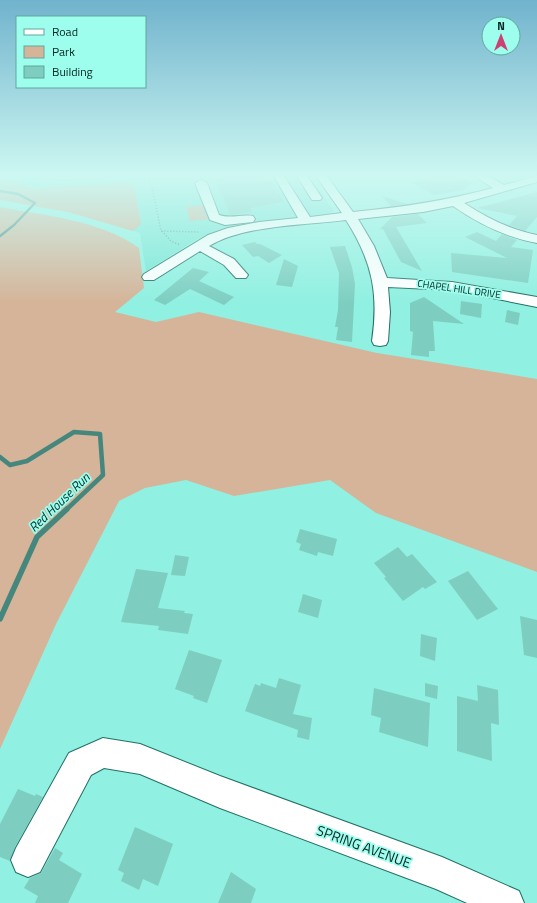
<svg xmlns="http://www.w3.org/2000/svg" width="537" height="903" font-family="'Titillium Web',sans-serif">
  <rect width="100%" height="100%" fill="#90f0e1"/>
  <path fill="#79e6d6" d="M 14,176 L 310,176 L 334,211 L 331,213 L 252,222 L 223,228 L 196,240 L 146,271 L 140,233 L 10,192 Z"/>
  <g fill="#d5b499">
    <path d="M 0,176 L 34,189 L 120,182 L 134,185 L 141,224 L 133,231 L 68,212 L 0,200 Z"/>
    <path d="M 203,205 L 208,219 L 190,221 L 186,207 Z"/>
    <path d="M 0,207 C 46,216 100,220 139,248 L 144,288 L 115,312 L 156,322 L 199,312 L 377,353 L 537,379 L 537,572 L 376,513 L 330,480 L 234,496 L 186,480 L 145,488 L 119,501 L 56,624 L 0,749 Z"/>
  </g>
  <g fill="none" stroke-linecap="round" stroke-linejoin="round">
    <path stroke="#45877d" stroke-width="2.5" d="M 0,191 L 18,194 L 35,203 L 14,225 L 0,236"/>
    <path stroke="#45877d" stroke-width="4.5" d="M 0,457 L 10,465 L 27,461 L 74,432 L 100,434 L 103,475 L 66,510"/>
    <path stroke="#45877d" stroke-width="5.5" d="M 0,619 L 37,537 L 67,509"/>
  </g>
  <g fill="#7dcec1">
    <path d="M 214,176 L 269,176 L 284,202 L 250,208 L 252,212 L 230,215 Z"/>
    <path d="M 431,176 L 458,176 L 472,183 L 463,190 L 434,195 L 411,182 Z"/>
    <path d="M 537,192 L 537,217 L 525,231 L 509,225 L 517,216 L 477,208 Z"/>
    <path d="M 382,196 L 407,204 L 391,206 Z"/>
    <path d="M 418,214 L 427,223 L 396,227 L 422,271 L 401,262 L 383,229 L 380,229 L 392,217 Z"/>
    <path d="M 477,232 L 496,241 L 502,234 L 517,240 L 511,247 L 533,250 L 528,283 L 452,272 L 451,253 L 507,258 L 465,237 Z"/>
    <path d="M 255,242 L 257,244 L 260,244 L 282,255 L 269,263 L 258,256 L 253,257 L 242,245 Z"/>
    <path d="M 345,246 L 352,267 L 355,284 L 352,342 L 336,340 L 338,327 L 335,327 L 338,310 L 339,273 L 330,247 Z"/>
    <path d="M 284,259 L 298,266 L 292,287 L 276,285 Z"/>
    <path d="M 193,268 L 209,272 L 199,281 L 234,297 L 224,305 L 190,289 L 165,305 L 154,300 Z"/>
    <path d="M 424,297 L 464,324 L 433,321 L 435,351 L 429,351 L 429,357 L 411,355 L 413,332 L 410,331 L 410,303 Z"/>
    <path d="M 461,301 L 482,304 L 481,318 L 460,314 Z"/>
    <path d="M 507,310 L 520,313 L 518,325 L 505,322 Z"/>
    <path d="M 300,529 L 337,539 L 333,556 L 318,552 L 317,556 L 299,550 L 301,544 L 296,542 Z"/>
    <path d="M 398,547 L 407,557 L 412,554 L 437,582 L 425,589 L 423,587 L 403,601 L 384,578 L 386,577 L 374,563 Z"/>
    <path d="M 175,555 L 189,557 L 185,576 L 171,575 Z"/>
    <path d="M 136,569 L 168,573 L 158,608 L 185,611 L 184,613 L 193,614 L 188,634 L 158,630 L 159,626 L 121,622 Z"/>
    <path d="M 468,571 L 498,609 L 477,620 L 448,581 Z"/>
    <path d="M 303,594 L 322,600 L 318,618 L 298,612 Z"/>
    <path d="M 520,616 L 537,620 L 537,658 L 524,655 Z"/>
    <path d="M 421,634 L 437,638 L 435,661 L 420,656 Z"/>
    <path d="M 189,650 L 222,660 L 207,703 L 193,698 L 194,696 L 175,689 Z"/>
    <path d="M 279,678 L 301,685 L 293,714 L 312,718 L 309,740 L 297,737 L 298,730 L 245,711 L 255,684 L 260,686 L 261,683 L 276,688 Z"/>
    <path d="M 425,683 L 438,686 L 437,699 L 425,696 Z"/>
    <path d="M 477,685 L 498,690 L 499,725 L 491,723 L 492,761 L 457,751 L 457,696 L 478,701 Z"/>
    <path d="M 374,688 L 430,703 L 428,747 L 379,732 L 381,718 L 371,715 Z"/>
    <path d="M 18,789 L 35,796 L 36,794 L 43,797 L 15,847 L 10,861 L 0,857 L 0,824 Z"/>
    <path d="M 135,827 L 173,844 L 158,886 L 143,879 L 139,890 L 121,881 L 124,873 L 118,870 Z"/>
    <path d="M 55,848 L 63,853 L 59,860 L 82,874 L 68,903 L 35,903 L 38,896 L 24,888 L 30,878 L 41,873 Z"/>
    <path d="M 231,872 L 256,889 L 251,903 L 218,903 Z"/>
  </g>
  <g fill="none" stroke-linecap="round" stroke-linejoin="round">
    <g stroke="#237065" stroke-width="2">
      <g id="minor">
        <path d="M 274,176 L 284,176 L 310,217 L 342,213 L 316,176 L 327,176 L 353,212 C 403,207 445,201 493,188 L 474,176 L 487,176 L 504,185 L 537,176 L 537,182 L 464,203 C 487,218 510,230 537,235 L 537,243 C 505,237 479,224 453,206 L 423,212 L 358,219 L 374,246 L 387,278 L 452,282 L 537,297 L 537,307 L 452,290 L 388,287 L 390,312 L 388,341 L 386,345 L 380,346 L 374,345 L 372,341 C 379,293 372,261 346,220 C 306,225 244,225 209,246 L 234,259 L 248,275 L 246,278 L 236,278 L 224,265 L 200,251 L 154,280 L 144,280 L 142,277 L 144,274 L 208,235 L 228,228 L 259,222 L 298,218 Z"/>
        <path d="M 297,176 L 307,176 L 322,198 L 320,200 L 312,200 Z"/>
        <path d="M 201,180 L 207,183 L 219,215 C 231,219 242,214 253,216 L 255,219 L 253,222 L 225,225 L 210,220 L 195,183 Z"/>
        <path d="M 103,738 L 140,744 L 220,776 L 442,857 L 519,891 L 524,903 L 467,903 L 436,889 L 220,808 L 140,774 L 104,768 L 91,775 L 40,872 L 28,877 L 16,872 L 11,860 L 16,848 L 69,753 Z"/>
      </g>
    </g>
    <g stroke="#569b90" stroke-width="1.5" stroke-dasharray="1 2" stroke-linecap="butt">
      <path d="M 35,176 L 57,180 L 134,176"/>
      <path d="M 148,176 L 152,186 L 161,231 L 200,232"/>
      <path d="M 162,231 L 171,241 L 180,245"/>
    </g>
    <use href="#minor" fill="#fff" fill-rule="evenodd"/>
  </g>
  <linearGradient id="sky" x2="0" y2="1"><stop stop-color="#71b3cd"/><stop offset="0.58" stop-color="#cdf8f2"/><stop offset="1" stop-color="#cdf8f2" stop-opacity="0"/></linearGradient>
  <rect width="537" height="303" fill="url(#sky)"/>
  <g text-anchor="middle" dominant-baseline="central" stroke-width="3.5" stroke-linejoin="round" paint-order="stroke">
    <g font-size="10" fill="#052521" stroke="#9dfeee">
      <text transform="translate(459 289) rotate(8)">CHAPEL HILL DRIVE</text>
    </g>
    <g font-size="13" font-style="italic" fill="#0b332e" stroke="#9dfeee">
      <text transform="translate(59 502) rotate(-44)">Red House Run</text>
    </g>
    <g font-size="14" fill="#052521" stroke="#9dfeee">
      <text transform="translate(364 846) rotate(20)">SPRING AVENUE</text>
    </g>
  </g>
  <rect x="16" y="16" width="130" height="72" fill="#9dfeee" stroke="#60a79c"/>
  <rect x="24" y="29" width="20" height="6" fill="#ffffff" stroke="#60a79c"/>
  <text x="52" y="36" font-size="12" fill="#052521">Road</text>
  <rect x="24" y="46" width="20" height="12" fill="#d5b499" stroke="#60a79c"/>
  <text x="52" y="56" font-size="12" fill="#052521">Park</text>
  <rect x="24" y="66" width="20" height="12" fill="#7dcec1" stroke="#60a79c"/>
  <text x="52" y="76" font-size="12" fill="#052521">Building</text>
  <g transform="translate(501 36)"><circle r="19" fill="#9dfeee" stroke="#60a79c"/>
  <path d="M0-3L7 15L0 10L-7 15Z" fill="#cc4072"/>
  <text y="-6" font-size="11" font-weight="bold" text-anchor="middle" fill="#052521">N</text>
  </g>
</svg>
